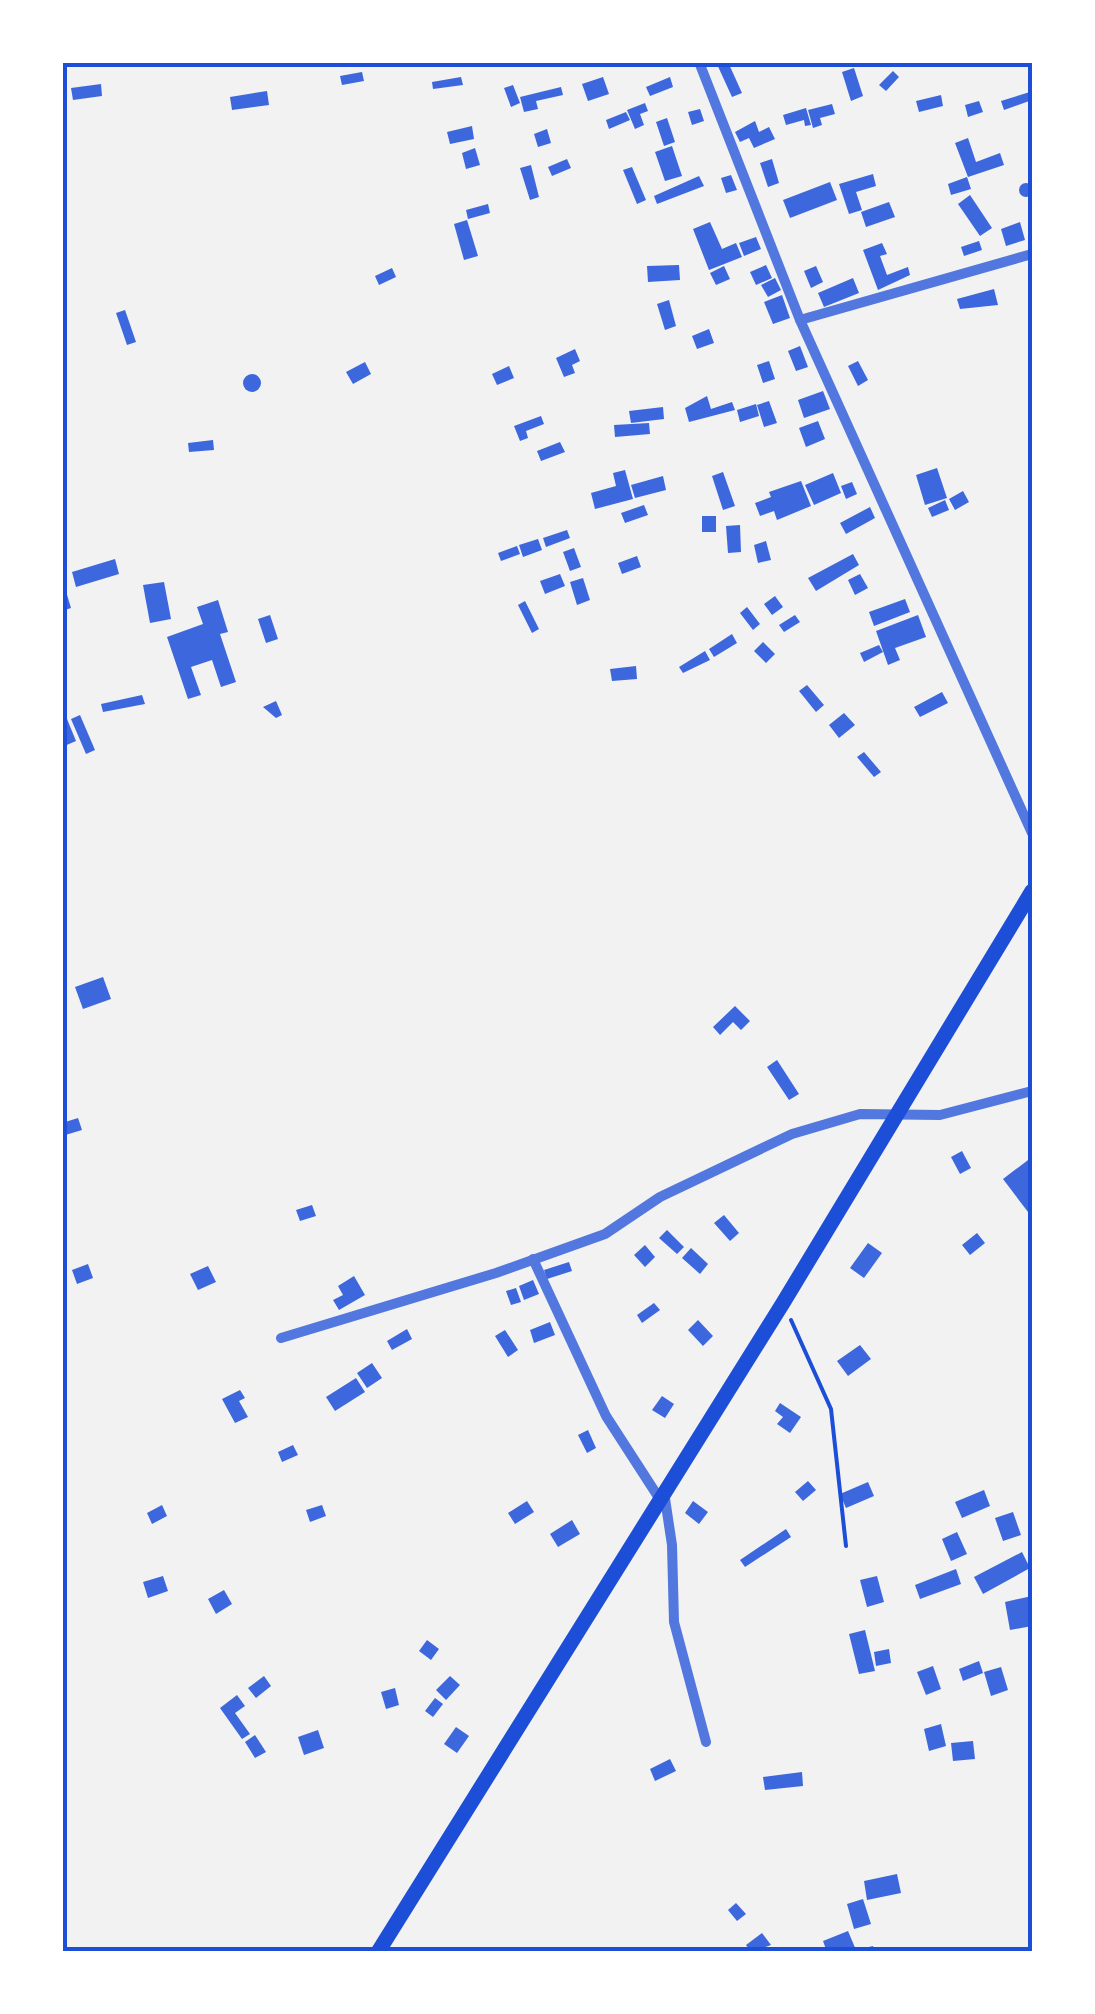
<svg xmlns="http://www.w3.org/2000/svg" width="1095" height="2014" font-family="'Asap Condensed',sans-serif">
  <rect width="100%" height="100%" fill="#f2f2f2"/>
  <g fill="#3d67dc">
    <path d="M 716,62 L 728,62 L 742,93 L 732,97 Z"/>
    <path d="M 854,68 L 863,96 L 851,101 L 842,72 Z"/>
    <path d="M 893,71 L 899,77 L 886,91 L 879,85 Z"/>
    <path d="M 362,72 L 364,81 L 342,85 L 340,76 Z"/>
    <path d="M 461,77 L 463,85 L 433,89 L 432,82 Z"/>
    <path d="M 603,77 L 609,94 L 588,101 L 582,84 Z"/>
    <path d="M 670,77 L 673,87 L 650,96 L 646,87 Z"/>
    <path d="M 101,84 L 102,96 L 73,100 L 71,88 Z"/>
    <path d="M 513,85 L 520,103 L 511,107 L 504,88 Z"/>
    <path d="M 561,87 L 563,95 L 536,101 L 538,109 L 524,112 L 520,97 Z"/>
    <path d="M 267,91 L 269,105 L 232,110 L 230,97 Z"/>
    <path d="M 1030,92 L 1032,100 L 1004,110 L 1001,101 Z"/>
    <path d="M 941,95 L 943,106 L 919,112 L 916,101 Z"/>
    <path d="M 979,101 L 983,112 L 968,117 L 965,105 Z"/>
    <path d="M 645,103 L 648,111 L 640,114 L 644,125 L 635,129 L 627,110 Z"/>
    <path d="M 832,104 L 835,114 L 820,118 L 822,125 L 813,128 L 808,110 Z"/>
    <path d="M 806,108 L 811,125 L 805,126 L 804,120 L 786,125 L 783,115 Z"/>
    <path d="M 700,109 L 704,121 L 692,125 L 688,112 Z"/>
    <path d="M 626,112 L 630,120 L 609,129 L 606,120 Z"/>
    <path d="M 667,118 L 675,142 L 664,146 L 656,122 Z"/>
    <path d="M 755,121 L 759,132 L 769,127 L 775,139 L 754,148 L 749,138 L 740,142 L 735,132 Z"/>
    <path d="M 472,126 L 474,139 L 450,144 L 447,132 Z"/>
    <path d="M 547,129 L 551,143 L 538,147 L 534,134 Z"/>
    <path d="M 968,138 L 976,162 L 1000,153 L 1004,165 L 968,177 L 955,143 Z"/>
    <path d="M 672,146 L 682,176 L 665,181 L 655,152 Z"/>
    <path d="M 475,148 L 480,165 L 466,169 L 462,153 Z"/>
    <path d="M 567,159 L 571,168 L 552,176 L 548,167 Z"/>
    <path d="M 772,159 L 779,183 L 768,187 L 760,163 Z"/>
    <path d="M 531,165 L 539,197 L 530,200 L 520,168 Z"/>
    <path d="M 632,167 L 646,200 L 637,204 L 623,170 Z"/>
    <path d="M 873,174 L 876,186 L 856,192 L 862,210 L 849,214 L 839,184 Z"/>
    <path d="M 731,175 L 737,190 L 726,193 L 721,178 Z"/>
    <path d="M 699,176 L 704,186 L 657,204 L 654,196 Z"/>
    <path d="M 967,177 L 971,189 L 951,195 L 948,184 Z"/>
    <path d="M 830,182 L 837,200 L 790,218 L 783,200 Z"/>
    <circle cx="1026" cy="190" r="7"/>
    <path d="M 970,195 L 992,228 L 980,236 L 958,204 Z"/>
    <path d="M 889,202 L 895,217 L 866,227 L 861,212 Z"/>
    <path d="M 488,204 L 490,213 L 468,219 L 466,210 Z"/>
    <path d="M 467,220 L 478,256 L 464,260 L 454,224 Z"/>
    <path d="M 710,222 L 722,249 L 736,243 L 742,257 L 709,270 L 693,229 Z"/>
    <path d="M 1020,222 L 1025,240 L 1006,246 L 1001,229 Z"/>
    <path d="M 756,237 L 761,249 L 744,256 L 739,243 Z"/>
    <path d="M 979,241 L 982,250 L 964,256 L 961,247 Z"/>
    <path d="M 882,243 L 887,254 L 880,256 L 887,275 L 908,267 L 910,275 L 878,290 L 863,250 Z"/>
    <path d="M 679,265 L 680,280 L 648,282 L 647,266 Z"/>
    <path d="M 766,265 L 772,278 L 756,285 L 750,272 Z"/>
    <path d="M 724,266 L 730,279 L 716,285 L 710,273 Z"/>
    <path d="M 816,266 L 823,282 L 811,288 L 804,271 Z"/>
    <path d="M 392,268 L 396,277 L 379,285 L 375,276 Z"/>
    <path d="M 775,278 L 781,290 L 768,297 L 761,285 Z"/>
    <path d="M 853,278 L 859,293 L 824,307 L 818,293 Z"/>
    <path d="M 994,289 L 998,305 L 960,309 L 957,299 Z"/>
    <path d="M 782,295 L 790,318 L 773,324 L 764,302 Z"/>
    <path d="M 669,300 L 676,326 L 665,330 L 657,304 Z"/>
    <path d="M 125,310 L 136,342 L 127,345 L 116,313 Z"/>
    <path d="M 709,329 L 714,343 L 697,349 L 692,336 Z"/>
    <path d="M 800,346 L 808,367 L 796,371 L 788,351 Z"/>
    <path d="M 575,349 L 580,361 L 572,365 L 575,373 L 564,377 L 556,358 Z"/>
    <path d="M 769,361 L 775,379 L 763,383 L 757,365 Z"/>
    <path d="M 858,361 L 868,380 L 858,386 L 848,366 Z"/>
    <path d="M 365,362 L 371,374 L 353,384 L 346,372 Z"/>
    <path d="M 509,366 L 514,378 L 497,385 L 492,374 Z"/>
    <circle cx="252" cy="383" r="9"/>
    <path d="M 823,391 L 830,409 L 804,418 L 798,400 Z"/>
    <path d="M 707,396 L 711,409 L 732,402 L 735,410 L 689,422 L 685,408 Z"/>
    <path d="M 769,401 L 777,423 L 764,427 L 757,405 Z"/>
    <path d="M 756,404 L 759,416 L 740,422 L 737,410 Z"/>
    <path d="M 663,407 L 664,419 L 631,423 L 629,411 Z"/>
    <path d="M 541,416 L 544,424 L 526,431 L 528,438 L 520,441 L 514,426 Z"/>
    <path d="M 818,421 L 825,439 L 806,447 L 799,428 Z"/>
    <path d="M 649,423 L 650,434 L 615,437 L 614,425 Z"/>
    <path d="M 213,440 L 214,450 L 189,452 L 188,443 Z"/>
    <path d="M 560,442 L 565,452 L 541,461 L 537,451 Z"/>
    <path d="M 937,468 L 947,498 L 925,505 L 916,475 Z"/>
    <path d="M 625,470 L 633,499 L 595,509 L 591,493 L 616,486 L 613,473 Z"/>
    <path d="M 723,472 L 735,506 L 723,510 L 712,476 Z"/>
    <path d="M 833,473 L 841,493 L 814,505 L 805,485 Z"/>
    <path d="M 663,476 L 666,490 L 635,498 L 631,485 Z"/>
    <path d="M 801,481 L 811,506 L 777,520 L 774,511 L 760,516 L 755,503 L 771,497 L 769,492 Z"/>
    <path d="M 852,482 L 857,494 L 846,499 L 841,486 Z"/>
    <path d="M 963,491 L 969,502 L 955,510 L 949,499 Z"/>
    <path d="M 945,500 L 949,510 L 932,517 L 928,508 Z"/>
    <path d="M 644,505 L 648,515 L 625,523 L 621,513 Z"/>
    <path d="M 870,507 L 875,518 L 846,534 L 840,523 Z"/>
    <rect x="702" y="516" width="14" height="16"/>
    <path d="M 740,525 L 741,552 L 728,553 L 726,526 Z"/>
    <path d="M 567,530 L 570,538 L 546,547 L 543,538 Z"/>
    <path d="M 538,539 L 542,550 L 523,557 L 519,545 Z"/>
    <path d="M 766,541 L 771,560 L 758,563 L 754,545 Z"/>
    <path d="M 517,546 L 520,554 L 501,561 L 498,553 Z"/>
    <path d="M 574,548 L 581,567 L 570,571 L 563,552 Z"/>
    <path d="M 853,554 L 859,565 L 816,591 L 808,578 Z"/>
    <path d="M 637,556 L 641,567 L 622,574 L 618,563 Z"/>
    <path d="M 115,559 L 119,574 L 76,587 L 72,572 Z"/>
    <path d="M 560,574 L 565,586 L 545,594 L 540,581 Z"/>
    <path d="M 860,574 L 868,588 L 855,595 L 848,580 Z"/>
    <path d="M 62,578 L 71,608 L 65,610 L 62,601 Z"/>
    <path d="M 583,578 L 590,600 L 577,605 L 570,582 Z"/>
    <path d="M 164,582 L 171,619 L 150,623 L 143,585 Z"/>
    <path d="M 775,596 L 783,607 L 772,615 L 764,604 Z"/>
    <path d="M 905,599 L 910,612 L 874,626 L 869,612 Z"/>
    <path d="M 218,600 L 228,632 L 220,634 L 236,682 L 221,687 L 212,660 L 191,667 L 201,695 L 188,699 L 167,637 L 203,624 L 197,607 Z"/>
    <path d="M 525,601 L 539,629 L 532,633 L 518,605 Z"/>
    <path d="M 747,607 L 760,624 L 753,630 L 740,613 Z"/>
    <path d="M 270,615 L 278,639 L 266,643 L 258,619 Z"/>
    <path d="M 795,615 L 800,622 L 784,632 L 779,625 Z"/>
    <path d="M 918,615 L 926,637 L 895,648 L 900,660 L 888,665 L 876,631 Z"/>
    <path d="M 732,634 L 737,643 L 714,657 L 709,649 Z"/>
    <path d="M 763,642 L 775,654 L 766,663 L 754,651 Z"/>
    <path d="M 879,645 L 883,652 L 864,662 L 860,653 Z"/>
    <path d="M 705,651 L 710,660 L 683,673 L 679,667 Z"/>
    <path d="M 636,666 L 637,679 L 612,681 L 610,669 Z"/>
    <path d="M 807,685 L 824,705 L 816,712 L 799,691 Z"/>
    <path d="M 942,692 L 948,703 L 920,717 L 914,707 Z"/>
    <path d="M 142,695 L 145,704 L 103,712 L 101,704 Z"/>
    <path d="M 276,701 L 282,715 L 276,718 L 263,707 Z"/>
    <path d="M 844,713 L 855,725 L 839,738 L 829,725 Z"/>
    <path d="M 80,715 L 95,750 L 86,754 L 71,719 Z"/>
    <path d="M 67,719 L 76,741 L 62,747 L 62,721 Z"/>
    <path d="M 864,752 L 881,772 L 874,777 L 857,757 Z"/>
    <path d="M 103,977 L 111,999 L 83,1009 L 75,987 Z"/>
    <path d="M 735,1006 L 750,1021 L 741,1030 L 733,1022 L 720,1035 L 713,1027 Z"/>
    <path d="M 777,1060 L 799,1094 L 789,1100 L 767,1067 Z"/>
    <path d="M 78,1118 L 82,1130 L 62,1136 L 62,1123 Z"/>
    <path d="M 962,1151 L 971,1168 L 960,1174 L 951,1157 Z"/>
    <path d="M 1032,1157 L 1032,1209 L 1028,1212 L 1003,1179 Z"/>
    <path d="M 312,1205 L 316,1216 L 300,1221 L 296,1210 Z"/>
    <path d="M 724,1215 L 739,1233 L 730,1241 L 714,1223 Z"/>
    <path d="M 667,1230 L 684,1247 L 677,1254 L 659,1238 Z"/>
    <path d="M 977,1233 L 985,1243 L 970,1255 L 962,1245 Z"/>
    <path d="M 868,1243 L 882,1253 L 864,1278 L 850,1268 Z"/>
    <path d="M 645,1245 L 655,1257 L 645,1267 L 634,1255 Z"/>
    <path d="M 691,1248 L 708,1264 L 700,1274 L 682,1258 Z"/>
    <path d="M 569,1262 L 572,1271 L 547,1279 L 544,1270 Z"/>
    <path d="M 88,1264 L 93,1278 L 77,1284 L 72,1270 Z"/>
    <path d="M 208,1266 L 216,1282 L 198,1290 L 190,1274 Z"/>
    <path d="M 354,1276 L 365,1295 L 339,1310 L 333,1300 L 343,1295 L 338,1286 Z"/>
    <path d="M 533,1280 L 539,1294 L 524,1300 L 519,1286 Z"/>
    <path d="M 516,1288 L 521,1302 L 511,1305 L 506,1291 Z"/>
    <path d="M 654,1303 L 660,1310 L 642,1323 L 637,1315 Z"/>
    <path d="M 698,1320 L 713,1336 L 703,1346 L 688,1330 Z"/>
    <path d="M 550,1322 L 555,1335 L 534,1343 L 530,1330 Z"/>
    <path d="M 407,1329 L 412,1339 L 392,1350 L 387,1341 Z"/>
    <path d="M 505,1330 L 518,1350 L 508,1357 L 495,1336 Z"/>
    <path d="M 860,1345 L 871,1359 L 848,1376 L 837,1361 Z"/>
    <path d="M 372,1363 L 382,1378 L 367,1388 L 357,1373 Z"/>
    <path d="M 356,1378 L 365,1392 L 335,1411 L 326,1397 Z"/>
    <path d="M 240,1390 L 245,1398 L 239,1401 L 248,1417 L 235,1423 L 222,1399 Z"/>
    <path d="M 662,1396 L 674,1404 L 665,1418 L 652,1410 Z"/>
    <path d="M 780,1403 L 801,1417 L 790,1433 L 777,1424 L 783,1417 L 775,1411 Z"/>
    <path d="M 588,1430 L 596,1448 L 587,1453 L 578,1435 Z"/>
    <path d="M 293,1445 L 298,1455 L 282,1462 L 278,1452 Z"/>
    <path d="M 808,1481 L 816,1490 L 803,1501 L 795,1492 Z"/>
    <path d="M 868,1482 L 874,1496 L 846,1508 L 840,1494 Z"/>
    <path d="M 984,1490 L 990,1506 L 962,1518 L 955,1502 Z"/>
    <path d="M 527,1501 L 534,1512 L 515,1524 L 508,1513 Z"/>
    <path d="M 693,1501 L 708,1512 L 699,1524 L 685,1513 Z"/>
    <path d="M 162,1505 L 167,1516 L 152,1524 L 147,1513 Z"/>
    <path d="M 322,1505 L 326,1516 L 310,1522 L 306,1510 Z"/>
    <path d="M 1013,1512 L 1021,1535 L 1003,1541 L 995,1518 Z"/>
    <path d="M 572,1520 L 580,1534 L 558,1547 L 550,1534 Z"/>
    <path d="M 786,1529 L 791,1537 L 745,1567 L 740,1560 Z"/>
    <path d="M 957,1532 L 967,1554 L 951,1561 L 942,1539 Z"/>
    <path d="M 1022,1552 L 1030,1568 L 983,1594 L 974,1577 Z"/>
    <path d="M 956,1569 L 961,1584 L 920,1599 L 915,1585 Z"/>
    <path d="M 163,1576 L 168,1591 L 148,1598 L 143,1582 Z"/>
    <path d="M 877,1576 L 884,1602 L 867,1607 L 860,1580 Z"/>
    <path d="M 224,1590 L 232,1604 L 216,1614 L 208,1599 Z"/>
    <path d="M 1032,1596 L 1032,1626 L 1010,1630 L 1005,1602 Z"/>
    <path d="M 865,1630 L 875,1671 L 859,1674 L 849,1634 Z"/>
    <path d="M 427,1640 L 439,1649 L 431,1660 L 419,1651 Z"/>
    <path d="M 889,1649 L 891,1663 L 876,1666 L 874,1652 Z"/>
    <path d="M 979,1661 L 983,1673 L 963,1681 L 959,1669 Z"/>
    <path d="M 933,1666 L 941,1689 L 926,1695 L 917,1672 Z"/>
    <path d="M 1001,1667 L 1008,1690 L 991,1696 L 984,1672 Z"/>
    <path d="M 264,1676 L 271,1686 L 256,1698 L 248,1688 Z"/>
    <path d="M 450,1676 L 460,1685 L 446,1700 L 436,1690 Z"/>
    <path d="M 395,1688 L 399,1705 L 386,1709 L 381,1692 Z"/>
    <path d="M 237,1695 L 245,1706 L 235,1713 L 250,1734 L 242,1739 L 220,1708 Z"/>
    <path d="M 435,1698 L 443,1704 L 433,1717 L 425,1711 Z"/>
    <path d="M 941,1724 L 946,1746 L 929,1751 L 924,1729 Z"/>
    <path d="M 456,1727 L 469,1736 L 457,1753 L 444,1744 Z"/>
    <path d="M 318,1730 L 324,1748 L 304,1755 L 298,1737 Z"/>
    <path d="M 255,1735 L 266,1752 L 255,1758 L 245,1742 Z"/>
    <path d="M 973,1741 L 975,1759 L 953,1761 L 951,1743 Z"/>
    <path d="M 670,1759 L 676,1771 L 655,1781 L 650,1769 Z"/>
    <path d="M 802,1772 L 803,1786 L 765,1790 L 763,1777 Z"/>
    <path d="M 897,1874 L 901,1893 L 867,1900 L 864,1881 Z"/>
    <path d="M 863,1899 L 871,1924 L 854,1929 L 847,1904 Z"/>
    <path d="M 736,1903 L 746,1914 L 737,1921 L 728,1910 Z"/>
    <path d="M 848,1931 L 856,1950 L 873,1946 L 875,1952 L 827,1952 L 823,1941 Z"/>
    <path d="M 762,1933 L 771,1945 L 751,1952 L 746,1945 Z"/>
  </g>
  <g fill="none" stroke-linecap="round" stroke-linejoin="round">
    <path stroke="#1d4ed8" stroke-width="4" d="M 791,1320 L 831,1409 L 846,1546"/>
    <g stroke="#5277de" stroke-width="10">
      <path d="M 699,62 L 800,320 L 1032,833"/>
      <path d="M 800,320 L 1032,254"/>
      <path d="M 533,1259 L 606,1416 L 659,1498"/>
      <path d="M 281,1338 L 496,1273 L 605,1234 L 660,1197 L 792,1134 L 860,1114 L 940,1115 L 1032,1091"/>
      <path d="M 664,1492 L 672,1545 L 674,1622 L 706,1742"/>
    </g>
    <path stroke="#1d4ed8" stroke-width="15" d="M 378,1952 L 783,1303 L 1032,891"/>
  </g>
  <rect width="1095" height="2014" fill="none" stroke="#ffffff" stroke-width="130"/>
  <rect x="65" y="65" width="965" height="1884" fill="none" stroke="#1d4ed8" stroke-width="4"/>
</svg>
